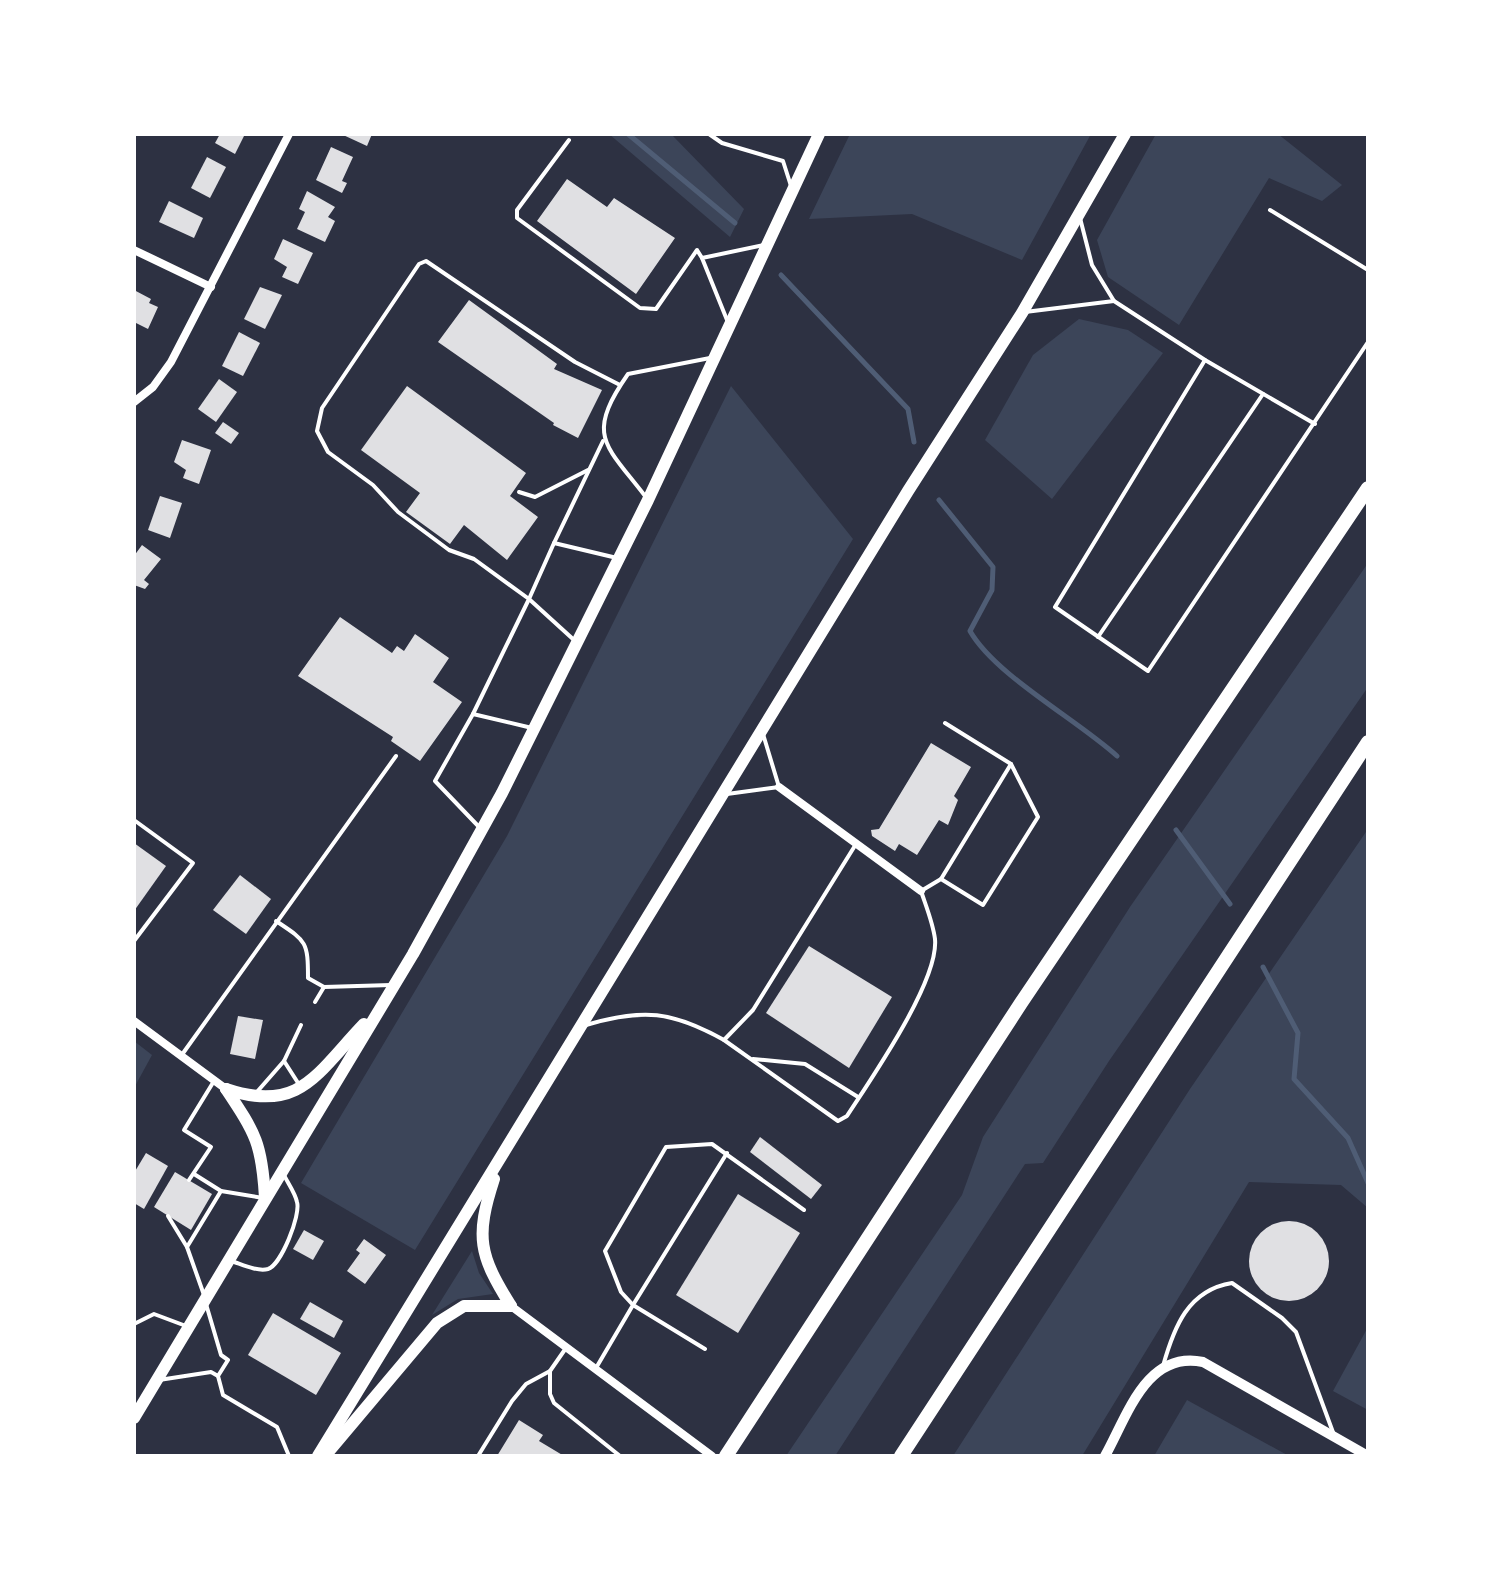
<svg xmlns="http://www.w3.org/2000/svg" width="1502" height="1590" font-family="Arial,sans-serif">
  <rect width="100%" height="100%" fill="#2d3142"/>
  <g fill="#3c4559">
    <path d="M 609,134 L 671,134 L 744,209 L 730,237 Z"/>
    <path d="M 850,134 L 1091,134 L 1022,260 L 912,214 L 809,219 Z"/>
    <path d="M 1156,134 L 1278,134 L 1342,185 L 1322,201 L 1269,178 L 1179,325 L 1108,277 L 1097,240 Z"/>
    <path d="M 1079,319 L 1128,330 L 1163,353 L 1052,499 L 985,440 L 1033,355 Z"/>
    <path d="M 731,386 L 853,539 L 415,1250 L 301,1183 L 507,836 Z"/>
    <path d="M 1368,563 L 1368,687 L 1109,1061 L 1043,1163 L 1025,1164 L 835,1456 L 786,1456 L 962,1195 L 983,1137 L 1130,907 Z"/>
    <path d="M 1368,829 L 1368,1208 L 1341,1185 L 1249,1182 L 1082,1456 L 953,1456 L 1190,1089 Z"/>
    <path d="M 134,1041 L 152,1055 L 134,1088 Z"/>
    <path d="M 472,1251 L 479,1273 L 493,1294 L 458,1299 L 432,1315 Z"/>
    <path d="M 1368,1327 L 1368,1410 L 1333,1391 Z"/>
    <path d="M 1187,1400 L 1289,1456 L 1154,1456 Z"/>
  </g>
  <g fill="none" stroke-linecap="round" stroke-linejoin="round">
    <g stroke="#4f5d75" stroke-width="5">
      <path d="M 628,134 L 735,223"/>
      <path d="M 781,275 L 908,409 L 914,442"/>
      <path d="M 939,500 L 993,567 L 992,590 L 970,631 C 995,675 1076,719 1117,756"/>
      <path d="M 1176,830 L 1230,904"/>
      <path d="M 1263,967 L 1298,1033 L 1294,1079 L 1348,1138 L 1368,1183"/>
    </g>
  </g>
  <g fill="#e0e0e3">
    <path d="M 220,134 L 245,134 L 235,154 L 215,143 Z"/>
    <path d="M 341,134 L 372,134 L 367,146 Z"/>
    <path d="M 331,147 L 353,157 L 342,181 L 347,183 L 342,193 L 316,180 Z"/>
    <path d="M 207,157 L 226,167 L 210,198 L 191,188 Z"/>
    <path d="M 567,179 L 607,207 L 614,198 L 675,238 L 636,294 L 537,221 Z"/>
    <path d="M 307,191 L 335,207 L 328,217 L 335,221 L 325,242 L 297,229 L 305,212 L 299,209 Z"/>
    <path d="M 169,201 L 203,218 L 194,238 L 159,222 Z"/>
    <path d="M 283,239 L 313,253 L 298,284 L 282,277 L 287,267 L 274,259 Z"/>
    <path d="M 260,287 L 282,295 L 265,329 L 244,319 Z"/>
    <path d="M 134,290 L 151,299 L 149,303 L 158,307 L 148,329 L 134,322 Z"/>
    <path d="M 469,300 L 557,364 L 554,369 L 602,390 L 578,438 L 553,425 L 554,423 L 438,342 Z"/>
    <path d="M 239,332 L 260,343 L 243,376 L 222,366 Z"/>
    <path d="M 219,379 L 237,392 L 216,422 L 198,409 Z"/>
    <path d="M 407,386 L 526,473 L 510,496 L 538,517 L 507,560 L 464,525 L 450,544 L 406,512 L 420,493 L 361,450 Z"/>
    <path d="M 223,422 L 239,433 L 231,444 L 215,433 Z"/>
    <path d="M 182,440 L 211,450 L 199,484 L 183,478 L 186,470 L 174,462 Z"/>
    <path d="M 160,496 L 182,503 L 170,538 L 148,530 Z"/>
    <path d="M 142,545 L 161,559 L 144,580 L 149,584 L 145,589 L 134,585 L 134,556 Z"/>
    <path d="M 340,617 L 392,653 L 397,646 L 404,651 L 415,634 L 449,658 L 433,682 L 462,702 L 420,761 L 391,741 L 393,737 L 298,676 Z"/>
    <path d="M 931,743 L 971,767 L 954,796 L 958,800 L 948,825 L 939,820 L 917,855 L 899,844 L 895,851 L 872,836 L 871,830 L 879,829 Z"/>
    <path d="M 134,843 L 166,866 L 134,911 Z"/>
    <path d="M 240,875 L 271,899 L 246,934 L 213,910 Z"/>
    <path d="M 809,946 L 892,997 L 849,1068 L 766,1013 Z"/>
    <path d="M 238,1016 L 263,1020 L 255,1059 L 230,1054 Z"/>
    <path d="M 760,1137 L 822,1185 L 811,1199 L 750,1152 Z"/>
    <path d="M 146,1153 L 168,1166 L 144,1209 L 134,1203 L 134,1173 Z"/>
    <path d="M 175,1172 L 212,1194 L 191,1230 L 154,1207 Z"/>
    <path d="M 738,1194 L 800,1233 L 738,1333 L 676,1295 Z"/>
    <circle cx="1289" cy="1261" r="40"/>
    <path d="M 304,1230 L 324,1241 L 313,1260 L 293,1249 Z"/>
    <path d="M 364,1239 L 386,1255 L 365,1284 L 347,1271 L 360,1253 L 356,1250 Z"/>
    <path d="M 310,1302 L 343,1321 L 334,1338 L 300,1319 Z"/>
    <path d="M 273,1313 L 341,1353 L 316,1395 L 248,1355 Z"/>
    <path d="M 519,1420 L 543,1435 L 539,1441 L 564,1456 L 497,1456 Z"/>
  </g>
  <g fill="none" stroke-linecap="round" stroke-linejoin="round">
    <g stroke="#fff" stroke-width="4">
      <path d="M 709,134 L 722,143 L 783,161 L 791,186"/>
      <path d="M 569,140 L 517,210 L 517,218 L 640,308 L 656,309 L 697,250 L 702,258"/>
      <path d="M 1270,210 L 1368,270"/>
      <path d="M 1080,218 L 1092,265 L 1114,301 L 1205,360 L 1315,424"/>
      <path d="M 1025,312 L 1114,301"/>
      <path d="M 727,320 L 702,258 L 764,245"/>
      <path d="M 1205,360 L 1055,607 L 1148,671 L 1368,342"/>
      <path d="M 519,492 L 535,497 L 588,470"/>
      <path d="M 645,496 C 605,444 585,436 628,374 L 710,358"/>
      <path d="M 554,543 L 603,441"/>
      <path d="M 1098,637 L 1263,394"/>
      <path d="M 574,640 L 529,599 L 554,543 L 617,558"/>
      <path d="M 473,714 L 529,599 L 474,559 L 449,550 L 398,512 L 373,485 L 328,452 L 317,431 L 322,408 L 419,264 L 426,261 L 575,362 L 620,385"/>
      <path d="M 727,794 L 779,787 L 763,734"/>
      <path d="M 134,820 L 193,863 L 134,941"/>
      <path d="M 481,829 L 435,781 L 473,714 L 532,728"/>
      <path d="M 856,844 L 753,1010 L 724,1040 L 838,1121 L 847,1116 C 871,1079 939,981 935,939 C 933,923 926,906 921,891 L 941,879 L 983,905 L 1038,817 L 1011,764 L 945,723"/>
      <path d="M 941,879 L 1011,764"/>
      <path d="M 276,921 C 306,941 308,941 308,978 L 324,987 L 391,985"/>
      <path d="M 315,1002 L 324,987"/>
      <path d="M 586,1025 C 643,1008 672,1011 724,1040"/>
      <path d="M 181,1056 L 396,756"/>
      <path d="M 753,1059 L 805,1064 L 858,1097"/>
      <path d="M 284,1061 L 300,1086"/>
      <path d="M 256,1093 L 284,1061 L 301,1025"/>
      <path d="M 194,1174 L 221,1191"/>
      <path d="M 189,1180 L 211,1147 L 184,1130 L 214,1081"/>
      <path d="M 168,1216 L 187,1247"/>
      <path d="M 231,1261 C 241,1264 257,1272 268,1269 C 281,1265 301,1215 297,1202 C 295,1192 287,1182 283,1173"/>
      <path d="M 204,1295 L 187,1247 L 221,1191 L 263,1198"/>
      <path d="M 206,1304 L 221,1355 L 228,1360 L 218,1376 L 223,1395 L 277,1427 L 289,1456"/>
      <path d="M 134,1324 L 154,1314 L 186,1326"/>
      <path d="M 705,1349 L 633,1305 L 727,1153"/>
      <path d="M 1163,1366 C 1174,1327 1188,1290 1232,1283 L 1282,1318 L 1296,1332 L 1334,1435"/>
      <path d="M 596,1368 L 633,1305 L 621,1292 L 605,1251 L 666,1147 L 712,1144 L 804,1210"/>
      <path d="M 550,1371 L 550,1394 L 554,1403 L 620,1456"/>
      <path d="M 159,1380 L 211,1372 L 218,1376"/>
      <path d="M 478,1456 L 512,1401 L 526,1384 L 550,1371 L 566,1348"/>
    </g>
    <g stroke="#fff" stroke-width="8">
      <path d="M 134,250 L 211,287"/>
      <path d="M 134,402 L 153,387 L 171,362 L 289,134"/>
      <path d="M 779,787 L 921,891"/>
      <path d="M 134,1021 L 226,1089"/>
      <path d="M 511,1306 L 712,1456"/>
    </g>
    <path stroke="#fff" stroke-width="10" d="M 1105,1456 C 1127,1417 1146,1350 1203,1362 L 1368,1456"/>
    <g stroke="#fff" stroke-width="12">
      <path d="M 226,1089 C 300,1114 317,1073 364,1024"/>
      <path d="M 226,1089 C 256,1134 262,1144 265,1198"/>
      <path d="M 494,1179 C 475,1237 479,1255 511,1306"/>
      <path d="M 134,1418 L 413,954 L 502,793 L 648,500 L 819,134"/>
      <path d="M 318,1456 L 908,491 L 1022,313 L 1125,134"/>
      <path d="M 325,1456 L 437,1323 L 464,1306 L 511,1306"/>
    </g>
    <g stroke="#fff" stroke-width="14">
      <path d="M 726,1456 L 1021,1003 L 1368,488"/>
      <path d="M 901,1456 L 1368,742"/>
    </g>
  </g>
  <rect width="1502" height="1590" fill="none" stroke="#ffffff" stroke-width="272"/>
</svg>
